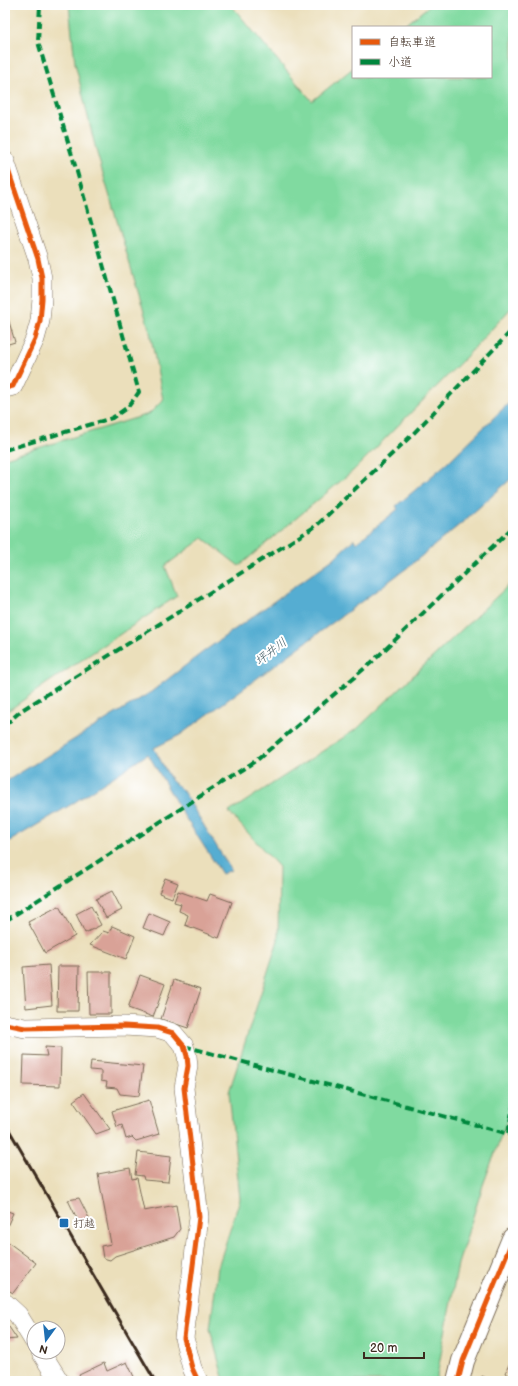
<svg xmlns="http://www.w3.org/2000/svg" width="518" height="1386" font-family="'Balsamiq Sans','Klee One',sans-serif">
  <rect width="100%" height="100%" fill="#fff"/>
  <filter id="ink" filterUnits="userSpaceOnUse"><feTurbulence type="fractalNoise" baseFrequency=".025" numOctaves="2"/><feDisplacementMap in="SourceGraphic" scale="8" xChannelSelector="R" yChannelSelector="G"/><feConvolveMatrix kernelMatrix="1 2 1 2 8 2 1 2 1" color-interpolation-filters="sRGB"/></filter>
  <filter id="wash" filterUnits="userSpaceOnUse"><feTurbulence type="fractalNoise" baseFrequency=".012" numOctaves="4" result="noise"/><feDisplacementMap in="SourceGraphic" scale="16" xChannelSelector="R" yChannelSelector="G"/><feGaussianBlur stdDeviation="0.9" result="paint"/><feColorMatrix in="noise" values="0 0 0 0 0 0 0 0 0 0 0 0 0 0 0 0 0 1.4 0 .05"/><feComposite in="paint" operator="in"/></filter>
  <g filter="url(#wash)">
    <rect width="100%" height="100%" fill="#ebdfbb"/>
    <g fill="#80daa0" stroke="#5e825f">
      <path d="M 69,5 L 231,5 L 312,101 L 353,68 L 353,77 L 491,77 L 491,27 L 403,27 L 430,5 L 513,5 L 513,306 L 464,359 L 354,470 L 239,566 L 203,538 L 165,566 L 177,596 L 46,684 L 5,713 L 5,458 L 149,414 L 163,400 L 150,332 L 96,150 L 75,63 Z"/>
      <path d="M 513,581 L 513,1104 L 483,1185 L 458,1264 L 436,1381 L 224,1381 L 210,1329 L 218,1267 L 240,1199 L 229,1092 L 278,940 L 279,867 L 229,812 L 358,728 Z"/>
    </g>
    <path fill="#54add2" stroke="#486c78" d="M 513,399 L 513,477 L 464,521 L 407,568 L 180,735 L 154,748 L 171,780 L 183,791 L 231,870 L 222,874 L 183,814 L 148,754 L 72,804 L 5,844 L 5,782 L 151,692 L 203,652 L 333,559 L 354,539 L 356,543 L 398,509 L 396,506 L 446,464 Z"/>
    <g id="blocks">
      <g fill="#d9a297">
        <path d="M 5,308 L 15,342 L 5,345 Z"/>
        <path d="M 165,878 L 178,883 L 172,898 L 159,893 Z"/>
        <path d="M 112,891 L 122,910 L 106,918 L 96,899 Z"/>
        <path d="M 178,891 L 207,901 L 210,894 L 232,902 L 219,938 L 185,925 L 188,915 L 179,911 L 181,904 L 174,902 Z"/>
        <path d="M 59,906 L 75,936 L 45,953 L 28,922 Z"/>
        <path d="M 91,906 L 101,925 L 85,933 L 76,914 Z"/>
        <path d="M 149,913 L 170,922 L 164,936 L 143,928 Z"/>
        <path d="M 112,926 L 135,936 L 126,959 L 90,945 L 103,931 L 109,933 Z"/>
        <path d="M 49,965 L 52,1005 L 26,1008 L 23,967 Z"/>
        <path d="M 58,966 L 79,966 L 78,1011 L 57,1011 Z"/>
        <path d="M 88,972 L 111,972 L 111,1014 L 89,1014 Z"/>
        <path d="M 140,975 L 165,984 L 153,1017 L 128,1008 Z"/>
        <path d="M 174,980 L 201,989 L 188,1028 L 161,1019 Z"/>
        <path d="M 45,1047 L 61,1048 L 60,1086 L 23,1085 L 24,1055 L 47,1056 Z"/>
        <path d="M 91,1061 L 143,1066 L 139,1096 L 120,1094 L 117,1088 L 106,1087 L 107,1082 L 101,1081 L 101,1071 L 90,1070 Z"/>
        <path d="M 84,1093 L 110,1129 L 96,1134 L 73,1101 Z"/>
        <path d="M 149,1100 L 159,1134 L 136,1141 L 132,1137 L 126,1139 L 122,1125 L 117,1127 L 112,1111 Z"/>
        <path d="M 138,1152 L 171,1156 L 168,1182 L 144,1180 L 143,1176 L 135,1175 Z"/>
        <path d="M 130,1168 L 132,1179 L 137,1178 L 144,1211 L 176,1205 L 180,1229 L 174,1237 L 115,1256 L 110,1260 L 103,1258 L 101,1246 L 111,1244 L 98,1174 Z"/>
        <path d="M 79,1198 L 91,1222 L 81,1227 L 68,1200 Z"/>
        <path d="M 5,1210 L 13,1213 L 5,1231 Z"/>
        <path d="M 5,1240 L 36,1263 L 13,1293 L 5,1288 Z"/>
        <path d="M 5,1321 L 17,1339 L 5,1340 Z"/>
        <path d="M 513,1356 L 513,1377 L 505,1373 Z"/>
        <path d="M 127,1362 L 136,1381 L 82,1381 L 79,1375 L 104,1363 L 107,1371 Z"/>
        <path d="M 482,1376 L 493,1381 L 479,1381 Z"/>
      </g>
    </g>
  </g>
  <g filter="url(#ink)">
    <use href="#blocks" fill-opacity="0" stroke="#796955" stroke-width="1"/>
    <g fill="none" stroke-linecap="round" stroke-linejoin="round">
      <g stroke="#796955" stroke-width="20">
        <g id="street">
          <path d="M 5,161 L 38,259 L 42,278 L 42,299 L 40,321 L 35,339 L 13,386 L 5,388"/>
          <path d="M 5,1024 L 25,1028 L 124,1026 L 157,1028 L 173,1033 L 184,1046 L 187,1056 L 188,1066 L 184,1088 L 199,1217 L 184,1338 L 192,1368 L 198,1381"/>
          <path d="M 5,1303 L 18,1315 L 34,1341"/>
          <path d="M 41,1352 L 59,1381"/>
        </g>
      </g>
      <g stroke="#796955" stroke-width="24">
        <path id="secondary" d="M 458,1381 L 463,1361 L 513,1239"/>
      </g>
      <use href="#street" stroke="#fff" stroke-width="19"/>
      <use href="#secondary" stroke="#fff" stroke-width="22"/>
      <path stroke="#3b2a1e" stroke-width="3" d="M 5,1123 L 155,1381"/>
      <g stroke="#00873e" stroke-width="4" stroke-dasharray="8 4" stroke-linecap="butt">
        <path d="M 5,450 L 112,418 L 128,407 L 139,392 L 77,172 L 38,42 L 40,5"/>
        <path d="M 5,725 L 22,710 L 316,526 L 413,434 L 513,329"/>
        <path d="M 5,921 L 257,760 L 372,662 L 513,527"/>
        <path d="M 184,1046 L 513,1135"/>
        <path d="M 508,1133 L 513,1106"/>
      </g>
      <g stroke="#fff" stroke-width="8">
        <g id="cycleway">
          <path d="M 5,161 L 38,259 L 42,278 L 42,299 L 40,321 L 35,339 L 13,386 L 5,388"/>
          <path d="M 5,1024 L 25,1028 L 124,1026 L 157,1028 L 173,1033 L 184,1046 L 187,1056 L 188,1066 L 184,1088 L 199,1217 L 184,1338 L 192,1368 L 198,1381"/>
          <path d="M 458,1381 L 463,1361 L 513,1239"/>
        </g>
      </g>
      <use href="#cycleway" stroke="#e8590c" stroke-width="5"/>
    </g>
  </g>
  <rect fill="#1f6fb2" stroke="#fff" stroke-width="1.5" x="59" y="1218" width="10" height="10" rx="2"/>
  <g text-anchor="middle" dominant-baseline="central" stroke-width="4" stroke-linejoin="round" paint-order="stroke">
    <g font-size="11" fill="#3b2a1e" stroke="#fff" text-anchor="start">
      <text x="73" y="1223">打越</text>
    </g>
    <g font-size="12" font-style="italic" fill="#455e66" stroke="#fff">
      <text transform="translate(271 652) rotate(-38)">坪井川</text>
    </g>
  </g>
  <rect width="518" height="1386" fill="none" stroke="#fff" stroke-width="20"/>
  <rect x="352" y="26" width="140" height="52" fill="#ffffff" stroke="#b1aaa5"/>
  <rect x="360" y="39" width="20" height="6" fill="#e8590c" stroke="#b1aaa5"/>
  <text x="388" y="46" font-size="12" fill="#3b2a1e">自転車道</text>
  <rect x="360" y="59" width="20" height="6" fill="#00873e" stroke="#b1aaa5"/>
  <text x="388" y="66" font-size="12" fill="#3b2a1e">小道</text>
  <g transform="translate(46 1340) rotate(195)"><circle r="19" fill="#ffffff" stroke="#b1aaa5"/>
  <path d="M0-3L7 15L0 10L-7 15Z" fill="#1f6fb2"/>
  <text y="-6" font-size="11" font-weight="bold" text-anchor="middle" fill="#3b2a1e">N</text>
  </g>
  <path d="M364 1352v6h60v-6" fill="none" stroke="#3b2a1e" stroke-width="2"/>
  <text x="370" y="1352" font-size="12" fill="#3b2a1e" stroke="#ffffff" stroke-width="3" paint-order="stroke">20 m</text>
</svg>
